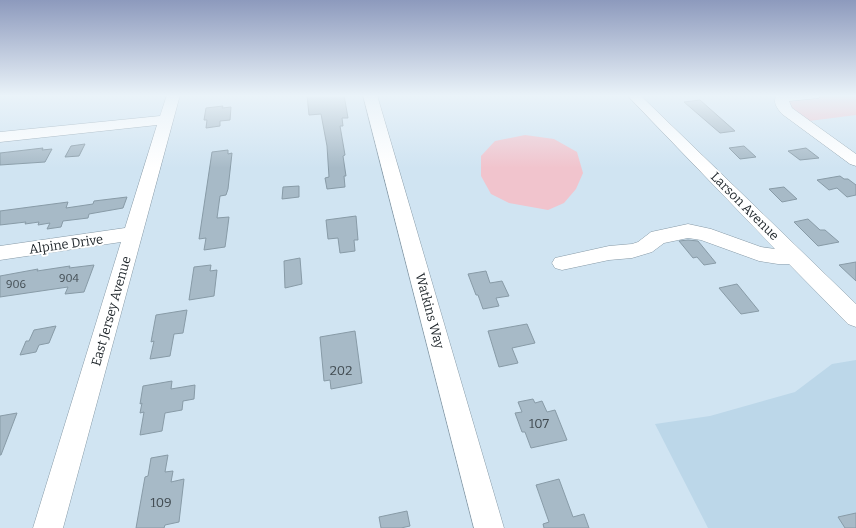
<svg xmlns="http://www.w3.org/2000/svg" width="856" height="528" font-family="Bitter,serif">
  <rect width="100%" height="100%" fill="#d0e4f2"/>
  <path fill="#bcd7e9" d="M 856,360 L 856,528 L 708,528 L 655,424 L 710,416 L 795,392 L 832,364 Z"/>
  <g fill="#f1c4cd">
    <path d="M 772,95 L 856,95 L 856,115 L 809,121 Z"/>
    <path d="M 525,135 L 554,139 L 577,152 L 583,173 L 576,189 L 564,203 L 548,210 L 509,203 L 491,194 L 481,176 L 481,156 L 495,141 Z"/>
  </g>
  <g fill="#a7bac7" stroke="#889ba7">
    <path d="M 307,95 L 344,95 L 348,118 L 342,118 L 343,126 L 340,126 L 345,155 L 343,156 L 346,176 L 344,176 L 345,187 L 327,189 L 325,178 L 329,177 L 327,146 L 321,114 L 309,115 Z"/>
    <path d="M 700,100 L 735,131 L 720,133 L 684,102 Z"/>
    <path d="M 223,106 L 222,108 L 231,107 L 230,120 L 220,121 L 220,126 L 206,128 L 207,120 L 204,120 L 206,108 Z"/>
    <path d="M 85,144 L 79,156 L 65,157 L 71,146 Z"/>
    <path d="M 744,146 L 756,157 L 740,159 L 729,148 Z"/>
    <path d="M 43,148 L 42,150 L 52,149 L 45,162 L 0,165 L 0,153 Z"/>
    <path d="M 806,148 L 819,158 L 800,160 L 788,151 Z"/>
    <path d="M 228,150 L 228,154 L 232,153 L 228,189 L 226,195 L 220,196 L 217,218 L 229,217 L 226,240 L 225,247 L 204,250 L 206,238 L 199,239 L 212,152 Z"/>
    <path d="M 840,176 L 844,179 L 848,179 L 856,185 L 856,195 L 847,197 L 837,188 L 829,190 L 817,180 Z"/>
    <path d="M 299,186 L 299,197 L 282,199 L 283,187 Z"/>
    <path d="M 784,187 L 797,199 L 782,202 L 769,189 Z"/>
    <path d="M 127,197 L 123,208 L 89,214 L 88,218 L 63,221 L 61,227 L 47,229 L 50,223 L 38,225 L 39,222 L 25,224 L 26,222 L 0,225 L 0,211 L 68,202 L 66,208 L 93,204 L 94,201 Z"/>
    <path d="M 356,216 L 358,240 L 354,240 L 355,251 L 340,253 L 338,238 L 328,239 L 326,220 Z"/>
    <path d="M 808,219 L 820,230 L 825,230 L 839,242 L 818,246 L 794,222 Z"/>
    <path d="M 688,240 L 698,241 L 716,263 L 704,265 L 697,257 L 693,258 L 679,241 Z"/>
    <path d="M 300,258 L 302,284 L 285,288 L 284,261 Z"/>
    <path d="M 856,262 L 856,281 L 839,265 Z"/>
    <path d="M 94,265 L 84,292 L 65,294 L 68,287 L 0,297 L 0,276 L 38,269 L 37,271 L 70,266 L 69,268 Z"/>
    <path d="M 211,265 L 210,271 L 217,270 L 214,296 L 189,300 L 194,267 Z"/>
    <path d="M 486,271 L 490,283 L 502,281 L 509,296 L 496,298 L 499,306 L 483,309 L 478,295 L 476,295 L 468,274 Z"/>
    <path d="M 737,284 L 759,311 L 741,314 L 719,288 Z"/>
    <path d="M 187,310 L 183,333 L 174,334 L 170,356 L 150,359 L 154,341 L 151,342 L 156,315 Z"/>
    <path d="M 527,324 L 535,343 L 512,348 L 518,363 L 499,367 L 488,331 Z"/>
    <path d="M 56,326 L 49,343 L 39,345 L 36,352 L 20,355 L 26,341 L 29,341 L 34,330 Z"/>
    <path d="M 355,331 L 362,383 L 331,389 L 330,380 L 324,381 L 320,337 Z"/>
    <path d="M 172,381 L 171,389 L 195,385 L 194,399 L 183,401 L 182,410 L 165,413 L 162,431 L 140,435 L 144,412 L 140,413 L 142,403 L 140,404 L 143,386 Z"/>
    <path d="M 533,399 L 535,403 L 542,401 L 547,412 L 555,410 L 567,440 L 531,448 L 525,432 L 522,432 L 515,413 L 522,412 L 518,402 Z"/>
    <path d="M 17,413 L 1,455 L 0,455 L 0,416 Z"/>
    <path d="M 168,455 L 165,472 L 173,471 L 171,482 L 184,479 L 179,522 L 165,525 L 164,528 L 136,528 L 145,477 L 148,476 L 151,458 Z"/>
    <path d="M 559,479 L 573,517 L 584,514 L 589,528 L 544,528 L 543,524 L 549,522 L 536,485 Z"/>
    <path d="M 407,511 L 410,526 L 401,528 L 381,528 L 379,517 Z"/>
    <path d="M 856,513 L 856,528 L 845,528 L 838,517 Z"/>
  </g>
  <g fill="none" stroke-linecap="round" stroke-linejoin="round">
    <g stroke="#879aa7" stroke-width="1">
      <g id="minor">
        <path d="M 167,95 L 180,95 L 63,528 L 33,528 L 121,242 L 0,260 L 0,246 L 125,228 L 157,125 L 0,142 L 0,132 L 160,116 Z"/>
        <path d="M 363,95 L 377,95 L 504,528 L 474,528 Z"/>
        <path d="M 627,95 L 640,95 L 856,304 L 856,327 L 848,324 L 789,264 L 778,264 L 759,261 L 701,240 L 688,238 L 664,243 L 652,252 L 632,258 L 609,260 L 562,270 L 555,268 L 552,263 L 555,258 L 609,246 L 632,244 L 638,242 L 651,232 L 688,224 L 711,229 L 761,247 L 775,249 Z"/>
        <path d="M 777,95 L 820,95 L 819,98 L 789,101 L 792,108 L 856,154 L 856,166 L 850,164 L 782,114 C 777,108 772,102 777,95 Z"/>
      </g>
    </g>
    <use href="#minor" fill="#fff" fill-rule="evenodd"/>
  </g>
  <linearGradient id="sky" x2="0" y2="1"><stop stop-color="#8d9abd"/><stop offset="0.57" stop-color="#eaf3f9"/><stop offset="1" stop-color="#eaf3f9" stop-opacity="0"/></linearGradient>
  <rect width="856" height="168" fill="url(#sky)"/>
  <g text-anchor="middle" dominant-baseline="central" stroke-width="4" stroke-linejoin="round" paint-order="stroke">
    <g font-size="11" fill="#404a50">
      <text x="69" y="278">904</text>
      <text x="16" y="284">906</text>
    </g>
    <g font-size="13" fill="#1d2429" stroke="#fff">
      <text transform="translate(745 206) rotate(45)">Larson Avenue</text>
      <text transform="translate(66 244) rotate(-8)">Alpine Drive</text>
      <text transform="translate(111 311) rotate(-74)">East Jersey Avenue</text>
      <text transform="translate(430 311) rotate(75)">Watkins Way</text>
    </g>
    <g font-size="13" fill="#404a50">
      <text x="341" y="370">202</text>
      <text x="539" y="423">107</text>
      <text x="161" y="502">109</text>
    </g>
  </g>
</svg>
